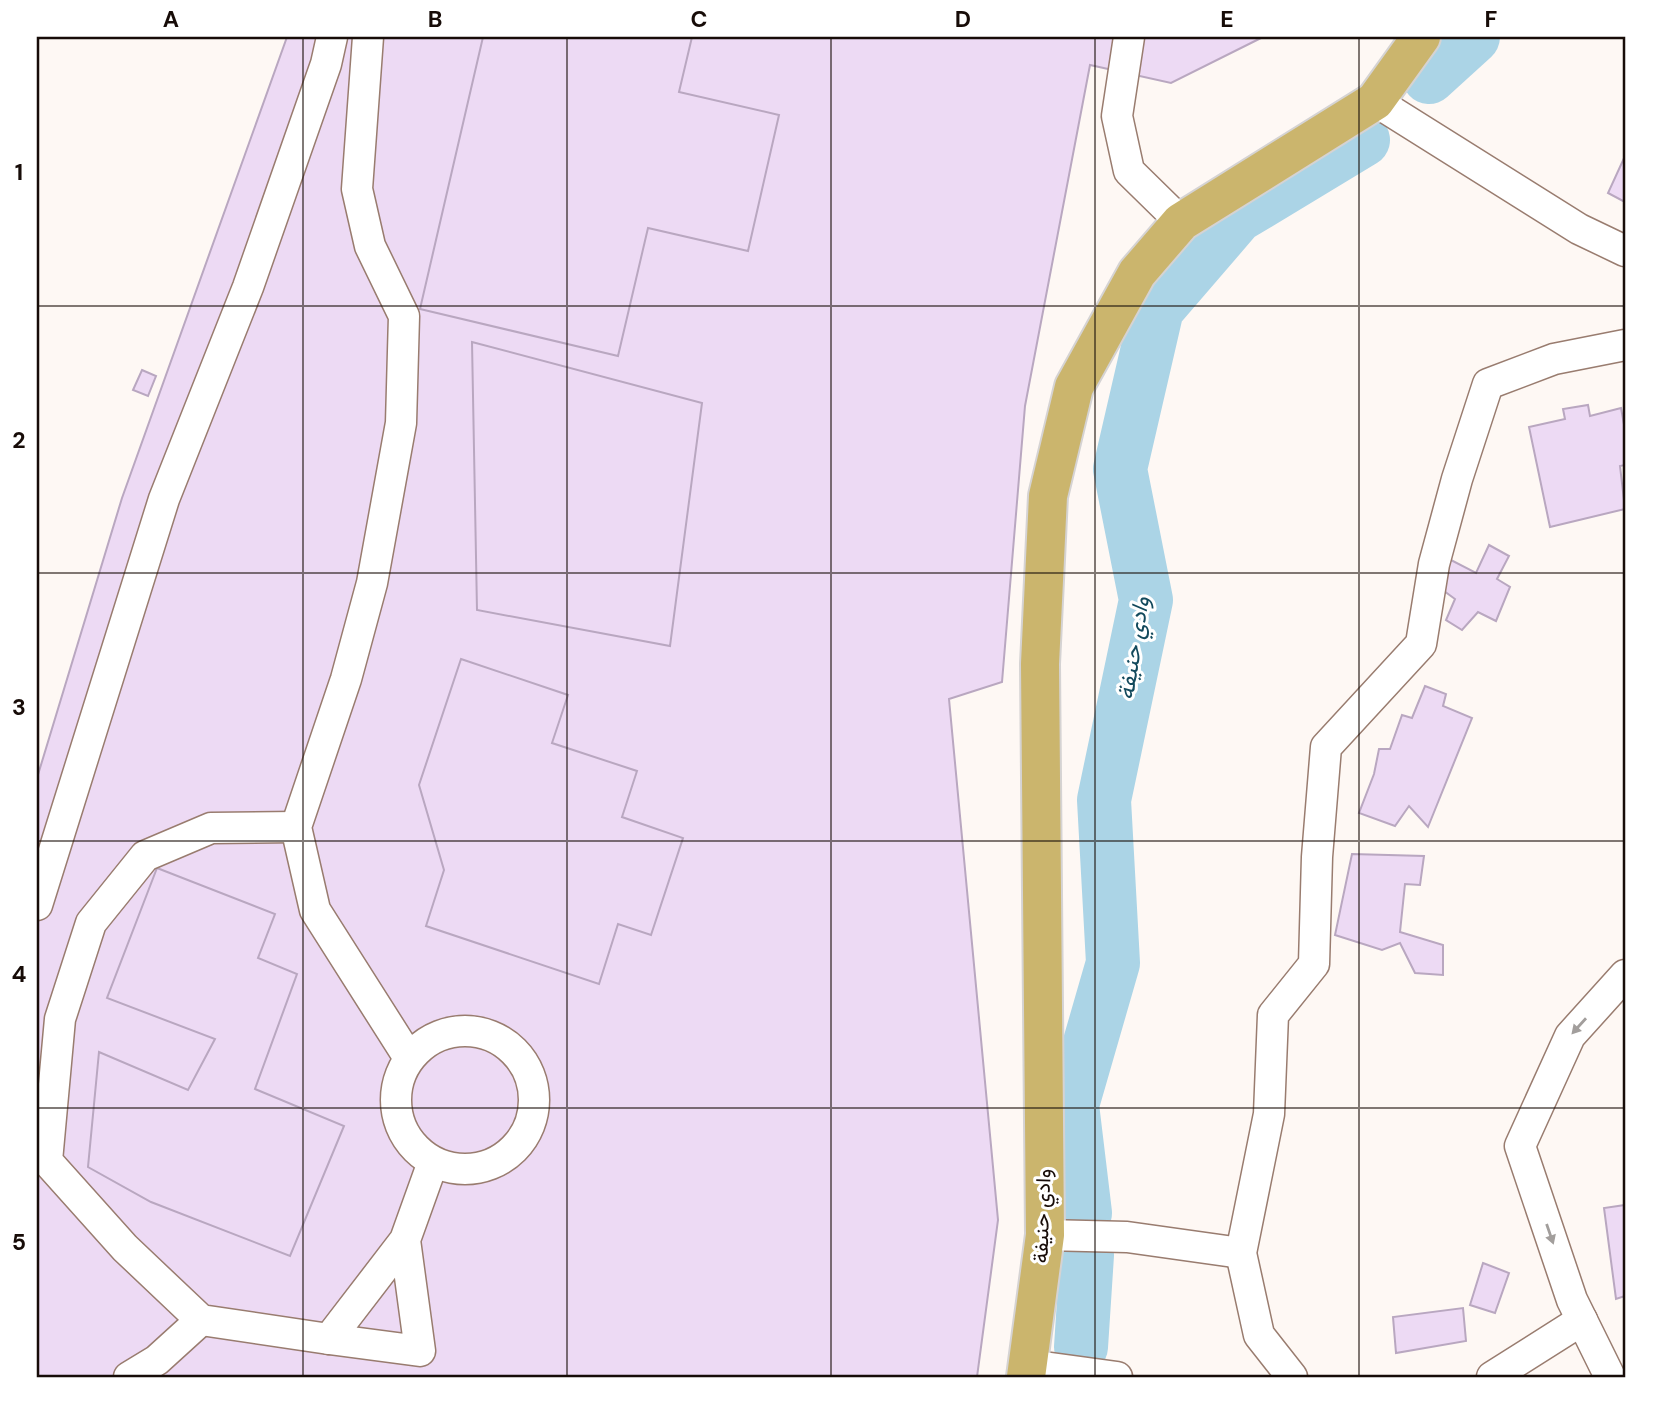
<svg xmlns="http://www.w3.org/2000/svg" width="1662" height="1414" font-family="'DM Sans',Vazirmatn,sans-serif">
  <rect width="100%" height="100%" fill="#fef8f4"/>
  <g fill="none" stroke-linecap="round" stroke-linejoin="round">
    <g stroke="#abd4e6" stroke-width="54">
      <path d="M 1429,77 L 1473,37"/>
      <path d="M 1085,1213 L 1072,1105 L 1113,963 L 1104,800 L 1146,600 L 1120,469 L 1157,309 L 1237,216 L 1363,140"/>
      <path d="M 1081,1347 L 1087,1255"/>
    </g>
  </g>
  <g fill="#eddaf4" stroke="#b9a7c0" stroke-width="2">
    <path d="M 287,37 L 1263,37 L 1171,83 L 1090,65 L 1025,406 L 1002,682 L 949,699 L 998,1220 L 977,1377 L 37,1377 L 37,778 L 122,498 Z"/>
    <path d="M 483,37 L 692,37 L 679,92 L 779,115 L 748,251 L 648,228 L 618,356 L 420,309 Z"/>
    <path d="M 1625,156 L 1625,202 L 1608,193 Z"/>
    <path d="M 472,342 L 702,403 L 670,646 L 477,610 Z"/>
    <path d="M 142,370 L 156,376 L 148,396 L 133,390 Z"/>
    <path d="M 1588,405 L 1590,416 L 1621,408 L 1625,430 L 1625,465 L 1620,466 L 1625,509 L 1550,527 L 1529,427 L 1565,419 L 1563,409 Z"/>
    <path d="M 1489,545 L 1509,556 L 1497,579 L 1510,587 L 1496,621 L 1478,612 L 1462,630 L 1446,620 L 1455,599 L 1440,588 L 1449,559 L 1476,573 Z"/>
    <path d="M 461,659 L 568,695 L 552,743 L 637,771 L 622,817 L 683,838 L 651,935 L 618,924 L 599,984 L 426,926 L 444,870 L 419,785 Z"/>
    <path d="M 1425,686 L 1446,694 L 1443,706 L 1472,718 L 1428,827 L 1409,806 L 1395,826 L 1359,813 L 1374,774 L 1379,749 L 1390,749 L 1402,715 L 1412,718 Z"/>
    <path d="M 1352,854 L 1424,856 L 1420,885 L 1405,884 L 1400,932 L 1443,945 L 1443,975 L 1415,973 L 1400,943 L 1382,950 L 1335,935 Z"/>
    <path d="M 157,868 L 275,914 L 258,958 L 297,974 L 255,1089 L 344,1126 L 290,1256 L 151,1202 L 88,1167 L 99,1052 L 188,1090 L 215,1039 L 107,998 Z"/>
    <path d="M 1625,1205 L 1625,1296 L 1616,1299 L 1604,1208 Z"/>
    <path d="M 1483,1263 L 1509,1273 L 1495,1313 L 1470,1305 Z"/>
    <path d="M 1463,1308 L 1466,1341 L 1396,1353 L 1393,1317 Z"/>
  </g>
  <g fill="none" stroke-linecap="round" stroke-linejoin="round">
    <g stroke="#997c6f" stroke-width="33">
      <g id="minor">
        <path d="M 368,37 L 357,189 L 370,246 L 404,316 L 401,423 L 372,583 L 346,679 L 296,827 L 315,910 L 409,1058"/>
        <path d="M 1129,37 L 1117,116 L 1129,171 L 1181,222"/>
        <path d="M 1375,101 L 1579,229 L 1625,251"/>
        <path d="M 296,827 L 211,828 L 145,856 L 91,923 L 60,1019 L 47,1161 L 125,1248 L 201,1320 L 329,1339"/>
        <path d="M 37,905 L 164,499 L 248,287 L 326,64 L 332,37"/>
        <circle cx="465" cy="1100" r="69"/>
        <path d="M 1045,1235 L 1127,1237 L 1241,1253"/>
        <path d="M 405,1240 L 420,1351 L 329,1339 L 405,1240 L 433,1162"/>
        <path d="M 1029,1365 L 1117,1377"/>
        <path d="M 129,1377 L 157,1360 L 201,1320"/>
        <path d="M 1292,1377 L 1259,1335 L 1241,1253 L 1269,1114 L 1273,1015 L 1314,964 L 1317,857 L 1326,747 L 1421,644 L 1434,564 L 1457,479 L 1488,384 L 1554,359 L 1625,345"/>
        <path d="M 1492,1377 L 1582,1320"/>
        <path d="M 1610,1377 L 1572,1300 L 1520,1146 L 1570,1036 L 1625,975"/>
      </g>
    </g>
    <g stroke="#d5d3d3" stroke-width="42">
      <path id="major" d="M 1026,1377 L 1045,1235 L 1040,664 L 1048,496 L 1074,387 L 1137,273 L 1181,222 L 1375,101 L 1421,37"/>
    </g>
    <use href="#minor" stroke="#fff" stroke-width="30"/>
    <use href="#major" stroke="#cbb56d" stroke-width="38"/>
  </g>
  <defs><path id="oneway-solid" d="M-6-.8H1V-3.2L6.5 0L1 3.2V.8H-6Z" transform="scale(1.75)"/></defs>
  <g fill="#a29e9c">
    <use href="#oneway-solid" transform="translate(1579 1026) rotate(132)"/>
    <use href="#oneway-solid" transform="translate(1550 1234) rotate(71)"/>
  </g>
  <path fill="none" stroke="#170c08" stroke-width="2" stroke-opacity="0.55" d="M 303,37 L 303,1377M 567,37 L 567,1377M 831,37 L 831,1377M 1095,37 L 1095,1377M 1359,37 L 1359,1377M 37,306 L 1625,306M 37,573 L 1625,573M 37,841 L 1625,841M 37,1108 L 1625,1108"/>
  <g text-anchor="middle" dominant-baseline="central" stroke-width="6" stroke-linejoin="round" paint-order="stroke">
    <g font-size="21" fill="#170c08" stroke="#fff">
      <text transform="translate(1042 1216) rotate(-88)">وادي حنيفة</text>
    </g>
    <g font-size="23" font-style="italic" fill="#12495c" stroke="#fff">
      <text transform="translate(1133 648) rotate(-81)">وادي حنيفة</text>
    </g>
  </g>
  <rect width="1662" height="1414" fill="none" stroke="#ffffff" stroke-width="77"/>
  <rect x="38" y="38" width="1586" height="1338" fill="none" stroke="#170c08" stroke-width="2.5"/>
  <g font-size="23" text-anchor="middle" font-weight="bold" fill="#170c08">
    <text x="171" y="27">A</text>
    <text x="435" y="27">B</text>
    <text x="699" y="27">C</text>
    <text x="963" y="27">D</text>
    <text x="1227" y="27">E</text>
    <text x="1491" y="27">F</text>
    <text x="19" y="180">1</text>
    <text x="19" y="448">2</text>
    <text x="19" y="715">3</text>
    <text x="19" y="982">4</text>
    <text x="19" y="1250">5</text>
  </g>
</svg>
